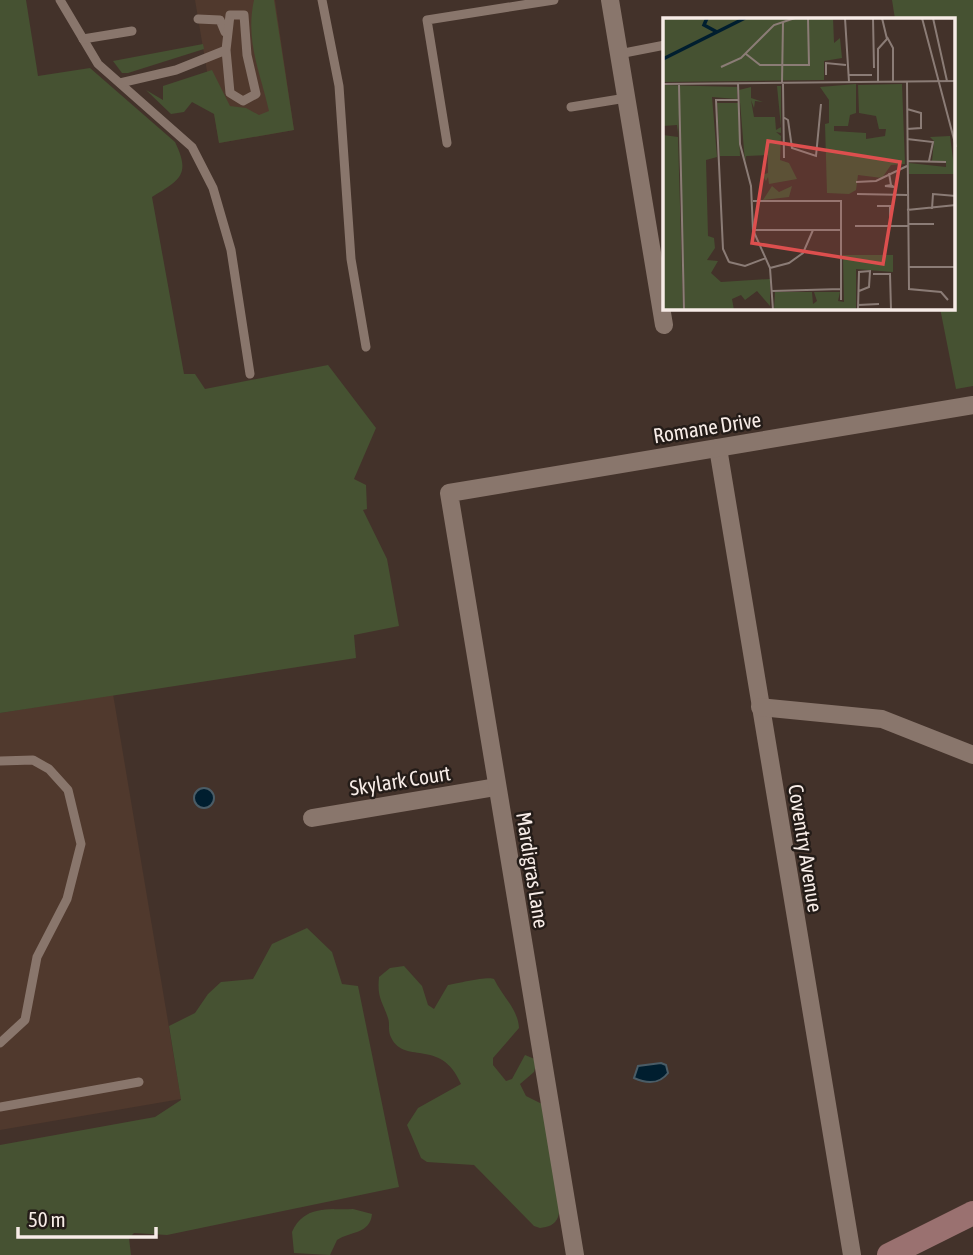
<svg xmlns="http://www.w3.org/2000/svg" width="973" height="1255" font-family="'Asap Condensed',sans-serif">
  <rect width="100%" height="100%" fill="#43322a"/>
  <g fill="#50392d">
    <path d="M 195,0 L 275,0 L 294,130 L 219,143 Z"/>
    <path d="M 113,694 L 181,1099 L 0,1130 L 0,713 Z"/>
  </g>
  <g fill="#465232">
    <path d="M 0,0 L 26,0 L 38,76 L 90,68 L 175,142 C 191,175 180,180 152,197 L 184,374 L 195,374 L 205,389 L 328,365 L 376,428 L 354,479 L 366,485 L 367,509 L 363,510 L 387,559 L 399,626 L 354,635 L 356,658 L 0,713 Z"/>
    <path d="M 254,0 L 274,0 L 294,130 L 219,143 L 214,114 L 192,102 L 184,112 L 171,114 L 146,90 L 163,100 L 163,86 L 212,70 L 230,106 L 246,108 L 259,115 L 269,111 C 260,71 245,41 254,0 Z"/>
    <path d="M 892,0 L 973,0 L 973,386 L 956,389 L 940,308 L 954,308 L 954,19 L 895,19 Z"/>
    <path d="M 203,44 L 204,49 L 128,73 L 122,73 L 113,61 Z"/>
    <path d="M 307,928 L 332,952 L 342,984 L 358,986 L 399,1187 L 167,1235 L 134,1233 L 129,1238 L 131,1255 L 0,1255 L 0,1145 L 155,1117 L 181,1100 L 169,1026 L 195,1013 L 208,994 L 221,982 L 253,979 L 272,944 Z"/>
    <path d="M 404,966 L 422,986 L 428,1005 L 434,1009 L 448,985 C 459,983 488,976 494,979 C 502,996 518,1009 519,1028 L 493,1058 L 493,1065 L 506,1081 L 512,1079 L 525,1055 L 537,1060 L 534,1072 L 520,1084 L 526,1096 L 544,1105 C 549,1133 567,1192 558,1217 C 555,1225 548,1227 540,1228 L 534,1226 L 474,1165 L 427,1162 L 421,1158 L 407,1125 L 418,1108 L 461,1084 C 441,1036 402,1067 390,1035 C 388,1029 390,1024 388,1018 C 382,1000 377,998 379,977 L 390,968 Z"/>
    <path d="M 353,1209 L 372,1214 C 370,1234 351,1231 337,1240 L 330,1255 L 294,1253 L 292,1232 C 304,1205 328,1210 353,1209 Z"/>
  </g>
  <g fill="#001e2f" stroke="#4a5c66" stroke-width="2">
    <circle cx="204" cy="798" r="10"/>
    <path d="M 661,1063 L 666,1065 L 668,1073 C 659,1085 645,1083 634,1078 L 638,1066 Z"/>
  </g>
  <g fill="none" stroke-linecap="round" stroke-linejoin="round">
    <g stroke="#89766c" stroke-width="9">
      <path d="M 60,0 L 98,64 L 192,147 L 213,188 L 231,250 L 250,374"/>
      <path d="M 322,0 L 339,86 L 351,259 L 366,347"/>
      <path d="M 198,19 L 220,20 L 225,32"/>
      <path d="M 83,39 L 132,31"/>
      <path d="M 619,54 L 665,45"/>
      <path d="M 120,83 L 176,70 L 226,50 L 230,93 L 243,101 L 256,94 L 247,55 L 244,15 L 230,15 L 226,50"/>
      <path d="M 571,107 L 626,98"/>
      <path d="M 447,143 L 427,20 L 554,0"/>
      <path d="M 0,761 L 33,760 L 49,769 L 68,790 L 81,844 L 67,899 L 37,957 L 25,1020 L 0,1043"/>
      <path d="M 0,1107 L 139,1082"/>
    </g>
    <g stroke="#89766c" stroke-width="18">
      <path d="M 610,0 L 664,325"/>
      <path d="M 718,448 L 852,1255"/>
      <path d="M 760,707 L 882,719 L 973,755"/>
      <path d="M 312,818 L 496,787"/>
      <path d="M 575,1255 L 449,493 L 973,405"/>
    </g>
    <path stroke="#9a7170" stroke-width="24" d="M 889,1255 L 973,1213"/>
  </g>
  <g text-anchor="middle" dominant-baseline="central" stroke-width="5" stroke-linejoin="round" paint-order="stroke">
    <g font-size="21" fill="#f7ece7" stroke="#241c18">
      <text transform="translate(707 427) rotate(-9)">Romane Drive</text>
      <text transform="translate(400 780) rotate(-9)">Skylark Court</text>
      <text transform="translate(806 848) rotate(81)">Coventry Avenue</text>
      <text transform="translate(533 870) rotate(81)">Mardigras Lane</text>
    </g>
  </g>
  <g transform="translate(663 18)">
    <rect width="292" height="292" fill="#43322a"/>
    <path d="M 0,0 L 170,0 L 171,25 L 177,20 L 179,40 L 161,43 L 161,62 L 0,64 ZM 193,66 L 193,95 L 187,97 L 185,108 L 171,108 L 171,113 L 203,115 L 203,121 L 222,118 L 223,111 L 216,111 L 213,98 L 196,95 L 195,67 L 239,66 L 242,146 L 228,147 L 219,160 L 195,157 L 193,172 L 186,176 L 164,175 L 162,106 L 166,105 L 166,82 L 157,69 ZM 0,67 L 74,69 L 74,81 L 49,79 L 54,139 L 43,142 L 45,218 L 51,220 L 52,230 L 44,242 L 55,243 L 48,255 L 58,264 L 107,261 L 107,288 L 94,273 L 82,282 L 78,277 L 69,281 L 71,292 L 22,292 L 15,97 L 15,115 L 14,107 L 0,108 ZM 114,68 L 118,68 L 118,115 L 113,114 L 118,118 L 117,142 L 126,145 L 134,161 L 106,166 L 105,159 L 103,163 L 99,157 L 105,155 L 105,137 L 83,138 L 82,144 L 76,72 L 88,69 L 88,80 L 100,84 L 92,83 L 91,90 L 88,82 L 91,99 L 112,99 L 113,112 L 118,109 ZM 54,85 L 75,85 L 77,138 L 57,138 ZM 0,117 L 15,119 L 20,292 L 0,292 ZM 287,118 L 292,156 L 246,156 L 246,145 L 283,149 L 283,143 L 269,143 L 271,123 L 267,119 ZM 109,168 L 116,174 L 129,168 L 126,179 L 100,182 ZM 180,237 L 230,237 L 230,254 L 193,251 L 193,292 L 111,292 L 112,274 L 149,274 L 150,286 L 154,283 L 151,274 L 177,274 L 175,283 L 181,284 Z" fill="#465232"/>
    <path fill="none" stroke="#001e2f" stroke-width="3.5" d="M 44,0 L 41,7 L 54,14M 0,41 L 82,0"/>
    <path fill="none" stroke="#8b7c76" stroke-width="2" d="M 182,0 L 186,64M 210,0 L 211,50M 259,0 L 293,129M 270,0 L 284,63M 224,19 L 230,30 L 230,64M 83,36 L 97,47 L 146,47 L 145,0M 58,49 L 78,40 L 111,7 L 132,0M 163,57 L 163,45 L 183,47M 185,57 L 209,57M 215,64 L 215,31 L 224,21 L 219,0M 244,64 L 246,271 L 278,274 L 285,282M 75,65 L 77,126 L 88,168 L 90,212 L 107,250 L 110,292M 119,65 L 120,4M 0,66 L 293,63M 120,66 L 121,140M 16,67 L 21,292M 244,91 L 258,95 L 258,110 L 244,111M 120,99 L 125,102 L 129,130 L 153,138 L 158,86M 244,121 L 270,124 L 266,143M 244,143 L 283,144M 226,155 L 228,167 L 222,168 L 231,169 L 228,167M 193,164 L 213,163 L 244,148M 194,176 L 244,177M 90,183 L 178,183 L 178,282M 214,188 L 227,188 L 227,208M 269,191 L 270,176 L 293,178M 244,192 L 293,187M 245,206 L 271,206M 192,208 L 245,208M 90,212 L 178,212M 66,244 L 60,231 L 53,82 L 76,82M 66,244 L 82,248 L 103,240M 246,249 L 293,249M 107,250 L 126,245 L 140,235 L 150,212M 109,273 L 178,271M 196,273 L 206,269 L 207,253 L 196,254 L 195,291 L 228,291 L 227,256 L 210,256M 195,287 L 216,286"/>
    <path fill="#dd4f4e" fill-opacity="0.15" stroke="#dd4f4e" stroke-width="3.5" d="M 105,123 L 237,144 L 220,246 L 89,225 Z"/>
    <rect width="292" height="292" fill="none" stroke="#f7ece7" stroke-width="3.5"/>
  </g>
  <path d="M18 1227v10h138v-10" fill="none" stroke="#f7ece7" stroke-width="3.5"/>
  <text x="28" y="1227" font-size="21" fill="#f7ece7" stroke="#241c18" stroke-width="5" paint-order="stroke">50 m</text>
</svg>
